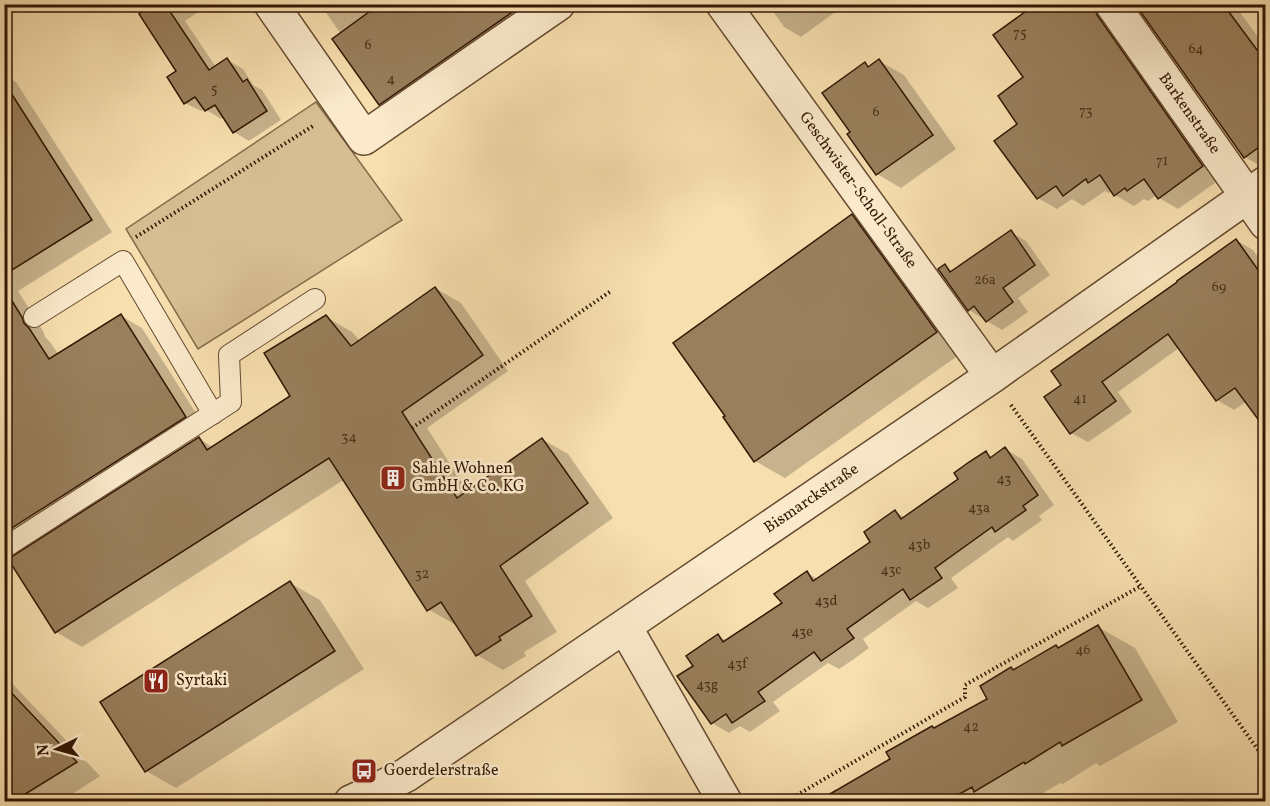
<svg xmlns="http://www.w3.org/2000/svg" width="1270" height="806" font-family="Vollkorn,serif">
  <rect width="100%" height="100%" fill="#f8dfaf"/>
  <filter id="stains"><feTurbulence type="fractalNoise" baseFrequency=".00333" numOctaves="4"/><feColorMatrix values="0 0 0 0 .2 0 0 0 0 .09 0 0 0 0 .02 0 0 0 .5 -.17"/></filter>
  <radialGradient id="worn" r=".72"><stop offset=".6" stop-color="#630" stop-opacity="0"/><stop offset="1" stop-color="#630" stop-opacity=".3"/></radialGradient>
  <path fill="#d7bd92" stroke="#856a4a" stroke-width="1.5" d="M 316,102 L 402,220 L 198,349 L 126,229 Z"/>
  <g fill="#0003">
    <path d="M 135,4 L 202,4 L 204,8 L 185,21 L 216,67 L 227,60 L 243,69 L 253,85 L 262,90 L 281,120 L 249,141 L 234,132 L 224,117 L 221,119 L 205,109 L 201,111 L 185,103 L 179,71 Z"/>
    <path d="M 320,4 L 362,4 L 369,14 L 446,7 L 444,4 L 552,4 L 397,113 L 380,104 L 341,34 Z"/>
    <path d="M 768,4 L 846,4 L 801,37 L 784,27 Z"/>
    <path d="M 1039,4 L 1096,4 L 1222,178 L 1178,209 L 1159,198 L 1157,195 L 1148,201 L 1144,199 L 1134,206 L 1115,195 L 1112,191 L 1109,193 L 1105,191 L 1083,206 L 1072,199 L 1057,209 L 1038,198 L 1020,124 L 1025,78 Z"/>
    <path d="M 1137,4 L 1234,4 L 1266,48 L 1266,168 L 1264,168 L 1245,157 Z"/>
    <path d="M 879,61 L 904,75 L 956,149 L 901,188 L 877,174 L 852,132 L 865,64 L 870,67 Z"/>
    <path d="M 4,75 L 16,82 L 112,232 L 18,291 L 43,331 L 45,337 L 50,342 L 59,355 L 121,316 L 142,328 L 206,429 L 18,550 L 11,546 L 4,550 Z"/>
    <path d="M 852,216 L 882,233 L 966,350 L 785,478 L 755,461 Z"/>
    <path d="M 1011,232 L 1026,241 L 1050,275 L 1018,298 L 1028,312 L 1002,330 L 969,310 L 945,266 L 954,272 Z"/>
    <path d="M 1236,240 L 1253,250 L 1266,268 L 1266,427 L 1247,401 L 1234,410 L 1217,400 L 1179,348 L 1118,392 L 1132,412 L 1088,442 L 1071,433 L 1046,398 Z"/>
    <path d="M 435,288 L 461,303 L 508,371 L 427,428 L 468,492 L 542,439 L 568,454 L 613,518 L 525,581 L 557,632 L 524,652 L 526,656 L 503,670 L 477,655 L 456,623 L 454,624 L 428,609 L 345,479 L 82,647 L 56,632 L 199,439 L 213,447 L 293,396 L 326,317 L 352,332 L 360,341 Z"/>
    <path d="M 1005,449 L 1022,459 L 1054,505 L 1039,516 L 1042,520 L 1013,541 L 1008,537 L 951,578 L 958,588 L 928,608 L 916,601 L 863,639 L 869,648 L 854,659 L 839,669 L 828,663 L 773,702 L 780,711 L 750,732 L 740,726 L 729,733 L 712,723 L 679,676 L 695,666 L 718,636 L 727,641 L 784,604 L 807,573 L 818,579 L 872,542 L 895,512 L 906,518 L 960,480 L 986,453 L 993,457 Z"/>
    <path d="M 290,583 L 320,600 L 364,669 L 176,788 L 146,771 Z"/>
    <path d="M 1098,627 L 1135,648 L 1178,722 L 1100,766 L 1096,763 L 1063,784 L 1060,783 L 1028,802 L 813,802 L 836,789 L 839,791 L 892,760 L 935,729 L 989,699 L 1011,669 L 1015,671 L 1056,647 L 1059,649 Z"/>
    <path d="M 4,675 L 100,776 L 60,802 L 4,802 Z"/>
  </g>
  <g fill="#997f5c" stroke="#331703" stroke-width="1.5">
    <path d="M 153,4 L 165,4 L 209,70 L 227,58 L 243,82 L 247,79 L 267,111 L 233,133 L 215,105 L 205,111 L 195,97 L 184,104 L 167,77 L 176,71 L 139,14 Z"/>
    <path d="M 455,4 L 524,4 L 379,105 L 332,39 L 369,12 Z"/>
    <path d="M 1036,4 L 1093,4 L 1097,15 L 1203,166 L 1158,199 L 1144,179 L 1127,191 L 1125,188 L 1114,196 L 1100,175 L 1088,183 L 1086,179 L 1063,196 L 1056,186 L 1037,199 L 994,141 L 1017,124 L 998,96 L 1023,77 L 993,35 Z"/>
    <path d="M 1135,4 L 1223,4 L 1266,62 L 1266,142 L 1244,158 Z"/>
    <path d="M 879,59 L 933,135 L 876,175 L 847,134 L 850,132 L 822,93 L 865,62 L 868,67 Z"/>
    <path d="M 4,82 L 92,220 L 4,275 Z"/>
    <path d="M 852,214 L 937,332 L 754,462 L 723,417 L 725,416 L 673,343 Z"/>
    <path d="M 1011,230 L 1035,265 L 1003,288 L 1013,302 L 986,322 L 974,306 L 968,311 L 938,269 L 945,264 L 950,272 Z"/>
    <path d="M 1236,239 L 1266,281 L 1266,430 L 1235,388 L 1216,401 L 1168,334 L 1102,382 L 1116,401 L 1070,434 L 1044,397 L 1061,385 L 1051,371 L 1177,282 L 1177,281 Z"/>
    <path d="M 435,287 L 483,355 L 402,412 L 457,498 L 542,438 L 588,503 L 500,566 L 532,616 L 499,637 L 501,640 L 476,656 L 441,602 L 427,611 L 329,458 L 55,633 L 8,559 L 199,437 L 207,450 L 290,396 L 264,353 L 326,315 L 351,346 Z"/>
    <path d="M 4,288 L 22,317 L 24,323 L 29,328 L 49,359 L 121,314 L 186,417 L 4,533 Z"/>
    <path d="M 1005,447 L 1038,495 L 1023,506 L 1026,510 L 995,532 L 992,527 L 935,568 L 942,578 L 910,600 L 903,589 L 847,629 L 854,638 L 837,650 L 821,661 L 814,652 L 758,692 L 765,701 L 732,723 L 726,714 L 711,724 L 677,676 L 693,666 L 686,656 L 718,634 L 723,642 L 782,603 L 774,594 L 807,571 L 813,581 L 870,542 L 864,532 L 895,510 L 901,519 L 958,479 L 954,473 L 969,462 L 986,451 L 990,458 Z"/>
    <path d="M 290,581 L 335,651 L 145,772 L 100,702 Z"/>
    <path d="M 1098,625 L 1142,700 L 1062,746 L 1060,742 L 1025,764 L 1024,762 L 974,792 L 972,787 L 947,801 L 818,801 L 890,759 L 886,752 L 932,726 L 934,728 L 987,699 L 980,686 L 1011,667 L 1013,670 L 1056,645 L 1058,648 Z"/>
    <path d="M 4,685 L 77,762 L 14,801 L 4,801 Z"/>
  </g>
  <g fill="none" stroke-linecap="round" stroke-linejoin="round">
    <g stroke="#64492e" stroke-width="22">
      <g id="lane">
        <path d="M 34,317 L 123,261 L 213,414"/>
        <path d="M 4,548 L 231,402 L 229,355 L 315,299"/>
      </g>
    </g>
    <g stroke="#64492e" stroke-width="36">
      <g id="street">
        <path d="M 271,4 L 364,138 L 558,4"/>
        <path id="s1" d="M 723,4 L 992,376"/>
        <path id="s2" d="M 1112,4 L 1266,223"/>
        <path d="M 625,627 L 725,802"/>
        <path id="s3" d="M 351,802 L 373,792 L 406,775 L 992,376 L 1266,183"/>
      </g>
    </g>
    <g stroke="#331703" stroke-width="4" stroke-dasharray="1.5 3" stroke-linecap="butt">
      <path d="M 136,237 L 313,126"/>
      <path d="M 1011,405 L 1266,761"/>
      <path d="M 412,428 L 611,291"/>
      <path d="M 785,802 L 965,697 L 965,685 L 1141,586"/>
    </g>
    <use href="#lane" stroke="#faeacb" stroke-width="20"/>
    <use href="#street" stroke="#faeacb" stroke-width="33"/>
  </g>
  <defs>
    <g id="building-square" transform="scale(1.35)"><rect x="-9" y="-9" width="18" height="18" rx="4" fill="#8f2418" stroke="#faeacb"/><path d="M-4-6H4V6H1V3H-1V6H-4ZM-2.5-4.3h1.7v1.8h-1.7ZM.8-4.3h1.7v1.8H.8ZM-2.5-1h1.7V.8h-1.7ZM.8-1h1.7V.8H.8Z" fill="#fff"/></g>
    <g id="restaurant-square" transform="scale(1.35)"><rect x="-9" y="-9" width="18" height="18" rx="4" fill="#8f2418" stroke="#faeacb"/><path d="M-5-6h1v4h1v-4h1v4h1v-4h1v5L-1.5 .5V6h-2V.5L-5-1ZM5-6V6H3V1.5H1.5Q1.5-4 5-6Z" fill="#fff"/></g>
    <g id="bus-square" transform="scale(1.35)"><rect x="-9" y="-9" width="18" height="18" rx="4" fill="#8f2418" stroke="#faeacb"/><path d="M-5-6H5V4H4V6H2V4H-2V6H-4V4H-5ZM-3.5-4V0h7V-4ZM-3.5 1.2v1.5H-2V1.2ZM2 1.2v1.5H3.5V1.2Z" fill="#fff"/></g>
  </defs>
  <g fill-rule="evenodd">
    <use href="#building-square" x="393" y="478"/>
    <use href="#restaurant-square" x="156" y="681"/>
    <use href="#bus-square" x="364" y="771"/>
  </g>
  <g text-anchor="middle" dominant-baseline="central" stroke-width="5" stroke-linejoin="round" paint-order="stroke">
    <g font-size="14" fill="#4c3119">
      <text x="1020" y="33">75</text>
      <text x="368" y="45">6</text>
      <text x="1196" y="49">64</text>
      <text x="391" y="79">4</text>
      <text x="214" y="89">5</text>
      <text x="1086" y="111">73</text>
      <text x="876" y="112">6</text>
      <text x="1162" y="161">71</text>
      <text x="985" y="280">26a</text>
      <text x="1219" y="287">69</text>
      <text x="1080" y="399">41</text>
      <text x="349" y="437">34</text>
      <text x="1004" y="479">43</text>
      <text x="979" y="508">43a</text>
      <text x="919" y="545">43b</text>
      <text x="891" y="570">43c</text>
      <text x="422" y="574">32</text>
      <text x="826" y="601">43d</text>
      <text x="802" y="632">43e</text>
      <text x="1083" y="650">46</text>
      <text x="737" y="664">43f</text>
      <text x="707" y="685">43g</text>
      <text x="971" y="727">42</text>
    </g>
    <g font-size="16" fill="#331703" stroke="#faeacb">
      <text stroke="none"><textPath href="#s2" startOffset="134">Barkenstraße</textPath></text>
      <text stroke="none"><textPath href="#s1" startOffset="230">Geschwister-Scholl-Straße</textPath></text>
      <text stroke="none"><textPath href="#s3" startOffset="552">Bismarckstraße</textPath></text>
    </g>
    <g font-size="16" fill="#331703" stroke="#faeacb" text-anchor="start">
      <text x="412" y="469">Sahle Wohnen<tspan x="412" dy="18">GmbH &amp; Co. KG</tspan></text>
      <text x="176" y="681">Syrtaki</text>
      <text x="384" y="771">Goerdelerstraße</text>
    </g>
  </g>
  <rect width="1270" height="806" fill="none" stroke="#f8dfaf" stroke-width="24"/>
  <rect x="6" y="6" width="1258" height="794" fill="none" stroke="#331703" stroke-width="3"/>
  <rect x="12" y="12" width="1246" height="782" fill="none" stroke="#331703" stroke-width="1.5"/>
  <g transform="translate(57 749) rotate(265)" stroke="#faeacb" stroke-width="4.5" paint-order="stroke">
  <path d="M0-4.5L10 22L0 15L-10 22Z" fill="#331703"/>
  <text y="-9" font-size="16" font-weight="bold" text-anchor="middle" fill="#331703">N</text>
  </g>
  <rect width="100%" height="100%" filter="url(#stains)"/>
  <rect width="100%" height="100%" fill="url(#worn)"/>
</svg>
